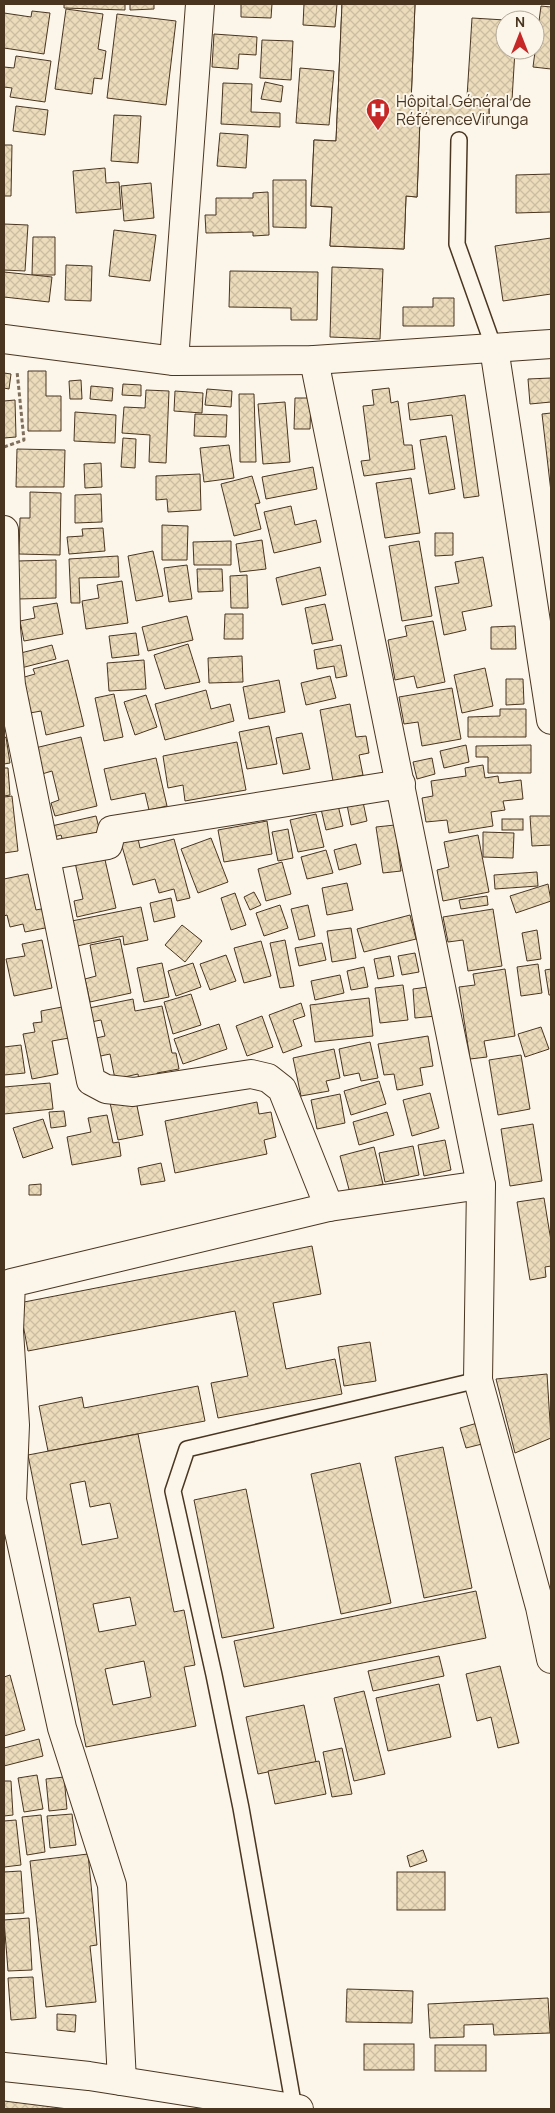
<svg xmlns="http://www.w3.org/2000/svg" width="555" height="2113" font-family="Manrope,sans-serif">
  <defs>
    <pattern id="building-cross-hatch" width="8" height="8" patternUnits="userSpaceOnUse" patternTransform="scale(1.25)"><rect width="8" height="8" fill="#ecdcbc"/><path d="M0 0l8 8M0 8l8-8" fill="none" stroke="#ccbda1"/></pattern>
  </defs>
  <rect width="100%" height="100%" fill="#fbf6e9"/>
  <g fill="url(#building-cross-hatch)" stroke="#4a3520" fill-rule="evenodd">
    <path d="M 64,4 L 125,4 L 125,10 L 64,8 Z"/>
    <path d="M 130,4 L 154,4 L 154,9 L 130,10 Z"/>
    <path d="M 241,4 L 272,4 L 271,18 L 241,17 Z"/>
    <path d="M 304,4 L 337,4 L 335,27 L 303,25 Z"/>
    <path d="M 342,4 L 415,4 L 411,103 L 489,106 L 489,123 L 420,119 L 417,197 L 406,196 L 404,249 L 330,246 L 332,207 L 311,206 L 314,140 L 336,141 Z"/>
    <path d="M 342,4 L 415,4 L 411,103 L 489,106 L 489,123 L 420,119 L 417,197 L 406,196 L 404,249 L 330,246 L 332,207 L 311,206 L 314,140 L 336,141 Z"/>
    <path d="M 541,6 L 551,7 L 551,69 L 533,67 Z"/>
    <path d="M 66,9 L 103,14 L 98,49 L 106,51 L 102,79 L 94,78 L 92,94 L 55,89 Z"/>
    <path d="M 32,11 L 50,13 L 44,54 L 4,48 L 4,13 L 31,17 Z"/>
    <path d="M 117,14 L 176,21 L 166,105 L 107,98 Z"/>
    <path d="M 472,18 L 505,20 L 505,50 L 515,50 L 512,100 L 467,97 Z"/>
    <path d="M 214,34 L 257,37 L 256,55 L 239,54 L 238,69 L 212,67 Z"/>
    <path d="M 262,40 L 293,41 L 291,80 L 260,78 Z"/>
    <path d="M 16,56 L 51,61 L 45,102 L 10,97 L 12,88 L 4,87 L 4,67 L 14,68 Z"/>
    <path d="M 300,68 L 334,71 L 329,125 L 296,123 Z"/>
    <path d="M 265,82 L 283,86 L 281,102 L 261,99 Z"/>
    <path d="M 223,83 L 252,84 L 251,112 L 280,113 L 280,127 L 221,124 Z"/>
    <path d="M 16,106 L 48,110 L 45,135 L 13,131 Z"/>
    <path d="M 114,115 L 141,116 L 138,163 L 111,161 Z"/>
    <path d="M 220,133 L 248,135 L 246,168 L 217,166 Z"/>
    <path d="M 4,145 L 12,145 L 11,196 L 4,196 Z"/>
    <path d="M 105,168 L 106,183 L 119,182 L 121,209 L 76,213 L 73,171 Z"/>
    <path d="M 551,174 L 551,212 L 516,213 L 516,175 Z"/>
    <path d="M 273,180 L 306,180 L 306,228 L 273,227 Z"/>
    <path d="M 151,183 L 154,218 L 124,221 L 121,186 Z"/>
    <path d="M 268,192 L 269,235 L 253,236 L 253,232 L 206,233 L 205,215 L 216,215 L 216,198 L 253,198 L 253,193 Z"/>
    <path d="M 4,224 L 28,225 L 25,271 L 4,270 Z"/>
    <path d="M 114,230 L 156,235 L 150,281 L 109,276 Z"/>
    <path d="M 33,237 L 55,237 L 55,275 L 32,275 Z"/>
    <path d="M 551,238 L 551,294 L 503,301 L 495,246 Z"/>
    <path d="M 66,265 L 92,266 L 91,301 L 65,300 Z"/>
    <path d="M 332,267 L 383,269 L 380,339 L 330,337 Z"/>
    <path d="M 230,271 L 318,272 L 317,320 L 291,320 L 291,308 L 229,307 Z"/>
    <path d="M 4,272 L 52,277 L 49,302 L 4,297 Z"/>
    <path d="M 433,298 L 454,298 L 454,326 L 403,326 L 403,307 L 433,307 Z"/>
    <path d="M 28,371 L 46,371 L 46,396 L 61,396 L 61,431 L 28,431 Z"/>
    <path d="M 4,373 L 11,374 L 9,389 L 4,388 Z"/>
    <path d="M 551,378 L 551,402 L 530,404 L 528,379 Z"/>
    <path d="M 81,380 L 82,399 L 70,399 L 69,381 Z"/>
    <path d="M 123,384 L 141,385 L 141,396 L 122,395 Z"/>
    <path d="M 91,386 L 113,388 L 112,401 L 90,399 Z"/>
    <path d="M 389,388 L 391,403 L 398,401 L 404,445 L 412,445 L 415,469 L 364,476 L 361,461 L 370,460 L 363,406 L 374,405 L 372,390 Z"/>
    <path d="M 207,389 L 232,391 L 231,407 L 205,405 Z"/>
    <path d="M 146,390 L 169,391 L 166,463 L 149,462 L 150,435 L 122,433 L 124,407 L 145,408 Z"/>
    <path d="M 175,391 L 203,393 L 202,413 L 174,411 Z"/>
    <path d="M 239,394 L 254,394 L 256,462 L 240,462 Z"/>
    <path d="M 465,395 L 479,496 L 464,498 L 452,415 L 410,420 L 408,403 Z"/>
    <path d="M 295,398 L 311,398 L 310,429 L 294,429 Z"/>
    <path d="M 15,400 L 16,437 L 4,438 L 4,401 Z"/>
    <path d="M 285,402 L 290,462 L 263,464 L 258,404 Z"/>
    <path d="M 75,412 L 116,415 L 115,443 L 74,441 Z"/>
    <path d="M 551,413 L 551,492 L 542,414 Z"/>
    <path d="M 195,414 L 227,415 L 226,437 L 194,436 Z"/>
    <path d="M 446,436 L 455,489 L 429,494 L 420,440 Z"/>
    <path d="M 123,438 L 136,439 L 135,468 L 121,467 Z"/>
    <path d="M 229,445 L 234,478 L 204,482 L 200,448 Z"/>
    <path d="M 17,449 L 65,450 L 64,487 L 16,487 Z"/>
    <path d="M 101,463 L 102,487 L 85,488 L 84,464 Z"/>
    <path d="M 313,467 L 317,489 L 266,499 L 262,477 Z"/>
    <path d="M 200,474 L 201,510 L 168,512 L 167,499 L 156,500 L 156,476 Z"/>
    <path d="M 252,476 L 260,503 L 255,504 L 261,529 L 234,536 L 221,484 Z"/>
    <path d="M 411,478 L 420,533 L 385,538 L 376,483 Z"/>
    <path d="M 30,492 L 61,493 L 60,555 L 19,554 L 20,518 L 30,518 Z"/>
    <path d="M 101,494 L 102,522 L 75,523 L 75,495 Z"/>
    <path d="M 291,506 L 295,525 L 316,520 L 321,542 L 274,553 L 264,512 Z"/>
    <path d="M 162,525 L 188,526 L 187,560 L 162,560 Z"/>
    <path d="M 103,528 L 105,551 L 69,554 L 67,537 L 83,536 L 82,529 Z"/>
    <path d="M 435,533 L 453,533 L 453,555 L 435,556 Z"/>
    <path d="M 262,540 L 266,569 L 240,572 L 236,544 Z"/>
    <path d="M 231,541 L 231,565 L 194,565 L 193,542 Z"/>
    <path d="M 419,541 L 432,616 L 402,621 L 389,546 Z"/>
    <path d="M 153,551 L 163,596 L 136,601 L 128,556 Z"/>
    <path d="M 118,556 L 119,577 L 79,578 L 80,603 L 71,603 L 69,559 Z"/>
    <path d="M 483,557 L 492,606 L 462,612 L 466,630 L 444,635 L 435,587 L 459,583 L 455,562 Z"/>
    <path d="M 56,560 L 56,598 L 18,599 L 17,561 Z"/>
    <path d="M 187,565 L 192,599 L 169,602 L 164,568 Z"/>
    <path d="M 320,567 L 326,595 L 282,605 L 276,578 Z"/>
    <path d="M 197,569 L 222,569 L 223,591 L 198,592 Z"/>
    <path d="M 247,575 L 248,608 L 231,608 L 230,576 Z"/>
    <path d="M 122,581 L 128,623 L 86,629 L 82,601 L 99,598 L 97,585 Z"/>
    <path d="M 57,603 L 63,634 L 24,641 L 20,621 L 35,618 L 33,607 Z"/>
    <path d="M 325,604 L 333,640 L 312,644 L 305,608 Z"/>
    <path d="M 225,614 L 243,614 L 243,639 L 224,639 Z"/>
    <path d="M 187,616 L 193,640 L 148,651 L 142,627 Z"/>
    <path d="M 433,621 L 445,682 L 417,688 L 414,676 L 395,680 L 388,640 L 407,636 L 405,626 Z"/>
    <path d="M 515,626 L 516,649 L 491,649 L 491,627 Z"/>
    <path d="M 136,633 L 139,655 L 112,658 L 109,636 Z"/>
    <path d="M 188,644 L 200,682 L 165,689 L 154,655 Z"/>
    <path d="M 52,645 L 56,659 L 17,669 L 13,655 Z"/>
    <path d="M 341,645 L 347,676 L 336,678 L 334,666 L 317,669 L 314,650 Z"/>
    <path d="M 242,656 L 243,682 L 209,683 L 208,658 Z"/>
    <path d="M 68,660 L 84,726 L 46,735 L 41,711 L 30,713 L 21,678 L 35,674 L 33,669 Z"/>
    <path d="M 144,660 L 146,689 L 109,691 L 107,663 Z"/>
    <path d="M 485,668 L 493,706 L 462,713 L 454,675 Z"/>
    <path d="M 330,676 L 336,698 L 306,705 L 301,683 Z"/>
    <path d="M 506,679 L 523,679 L 524,704 L 506,705 Z"/>
    <path d="M 279,680 L 285,712 L 249,719 L 243,687 Z"/>
    <path d="M 452,688 L 461,739 L 422,746 L 418,722 L 404,724 L 399,697 Z"/>
    <path d="M 206,690 L 211,709 L 230,704 L 234,721 L 165,740 L 155,704 Z"/>
    <path d="M 114,694 L 123,737 L 104,741 L 95,698 Z"/>
    <path d="M 146,695 L 157,727 L 135,735 L 124,702 Z"/>
    <path d="M 350,704 L 356,737 L 366,736 L 369,753 L 359,755 L 363,775 L 333,781 L 320,710 Z"/>
    <path d="M 500,709 L 526,709 L 526,737 L 468,737 L 468,717 L 500,716 Z"/>
    <path d="M 269,726 L 277,764 L 247,769 L 239,732 Z"/>
    <path d="M 302,733 L 310,769 L 283,774 L 276,738 Z"/>
    <path d="M 6,737 L 10,763 L 4,764 L 4,738 Z"/>
    <path d="M 81,737 L 97,806 L 55,816 L 51,803 L 59,800 L 52,771 L 42,774 L 35,748 Z"/>
    <path d="M 237,742 L 246,790 L 185,801 L 183,785 L 168,788 L 163,756 Z"/>
    <path d="M 466,745 L 469,762 L 444,768 L 440,751 Z"/>
    <path d="M 531,745 L 531,773 L 488,773 L 488,757 L 476,757 L 476,746 Z"/>
    <path d="M 156,758 L 167,806 L 149,810 L 145,793 L 111,800 L 104,769 Z"/>
    <path d="M 432,758 L 435,774 L 417,779 L 413,762 Z"/>
    <path d="M 483,765 L 485,778 L 498,776 L 499,783 L 521,780 L 523,799 L 503,801 L 505,810 L 491,812 L 493,826 L 449,833 L 447,820 L 426,822 L 422,798 L 433,796 L 431,781 L 466,776 L 465,768 Z"/>
    <path d="M 4,768 L 8,768 L 10,795 L 4,796 Z"/>
    <path d="M 12,796 L 18,851 L 4,853 L 4,797 Z"/>
    <path d="M 337,801 L 343,826 L 326,830 L 320,805 Z"/>
    <path d="M 363,802 L 367,821 L 351,825 L 347,805 Z"/>
    <path d="M 316,814 L 324,847 L 298,852 L 290,820 Z"/>
    <path d="M 96,816 L 102,840 L 65,849 L 61,835 L 50,838 L 47,827 Z"/>
    <path d="M 530,816 L 551,816 L 551,845 L 532,846 Z"/>
    <rect x="502" y="819" width="21" height="11"/>
    <path d="M 267,821 L 272,854 L 224,862 L 218,830 Z"/>
    <path d="M 395,825 L 401,871 L 383,873 L 376,827 Z"/>
    <path d="M 288,829 L 293,858 L 278,861 L 272,832 Z"/>
    <path d="M 483,832 L 514,833 L 513,858 L 483,857 Z"/>
    <path d="M 137,834 L 140,848 L 174,839 L 190,898 L 177,901 L 174,889 L 159,893 L 155,879 L 133,885 L 120,839 Z"/>
    <path d="M 478,835 L 489,892 L 443,901 L 437,870 L 449,867 L 444,842 Z"/>
    <path d="M 211,838 L 228,882 L 198,893 L 181,849 Z"/>
    <path d="M 356,844 L 361,864 L 339,870 L 334,850 Z"/>
    <path d="M 326,850 L 333,873 L 307,879 L 301,857 Z"/>
    <path d="M 103,851 L 116,908 L 77,917 L 74,901 L 83,899 L 74,858 Z"/>
    <path d="M 282,862 L 291,894 L 266,901 L 258,869 Z"/>
    <path d="M 537,872 L 538,886 L 495,889 L 494,875 Z"/>
    <path d="M 28,874 L 36,910 L 51,907 L 55,926 L 25,932 L 23,924 L 10,927 L 7,915 L 4,916 L 4,879 Z"/>
    <path d="M 347,883 L 353,910 L 327,915 L 322,888 Z"/>
    <path d="M 548,884 L 551,901 L 516,913 L 510,896 Z"/>
    <path d="M 254,892 L 261,905 L 250,910 L 244,897 Z"/>
    <path d="M 235,893 L 246,925 L 231,930 L 221,898 Z"/>
    <path d="M 487,896 L 488,905 L 461,909 L 459,900 Z"/>
    <path d="M 171,898 L 175,917 L 154,922 L 150,903 Z"/>
    <path d="M 280,905 L 288,928 L 264,936 L 256,913 Z"/>
    <path d="M 308,905 L 315,936 L 299,940 L 291,909 Z"/>
    <path d="M 141,907 L 148,940 L 124,945 L 123,936 L 68,948 L 62,923 Z"/>
    <path d="M 493,909 L 502,966 L 468,971 L 463,940 L 448,942 L 443,917 Z"/>
    <path d="M 410,915 L 416,939 L 364,952 L 357,929 Z"/>
    <path d="M 182,925 L 202,941 L 185,962 L 165,945 Z"/>
    <path d="M 351,928 L 356,958 L 332,962 L 327,931 Z"/>
    <path d="M 537,930 L 541,959 L 527,961 L 522,933 Z"/>
    <path d="M 120,939 L 131,993 L 90,1002 L 85,979 L 96,976 L 90,945 Z"/>
    <path d="M 42,940 L 52,988 L 14,996 L 6,959 L 25,956 L 22,944 Z"/>
    <path d="M 285,940 L 294,986 L 280,988 L 270,943 Z"/>
    <path d="M 261,941 L 271,976 L 244,983 L 234,948 Z"/>
    <path d="M 322,943 L 326,960 L 299,966 L 295,948 Z"/>
    <path d="M 415,953 L 419,972 L 402,975 L 398,956 Z"/>
    <path d="M 226,955 L 236,981 L 210,990 L 200,964 Z"/>
    <path d="M 390,956 L 394,976 L 378,979 L 374,959 Z"/>
    <path d="M 162,963 L 169,997 L 144,1002 L 137,968 Z"/>
    <path d="M 193,963 L 201,987 L 176,996 L 168,971 Z"/>
    <path d="M 538,964 L 542,993 L 521,996 L 517,967 Z"/>
    <path d="M 364,967 L 368,987 L 351,990 L 347,971 Z"/>
    <path d="M 505,969 L 515,1036 L 484,1041 L 487,1057 L 470,1059 L 459,987 L 475,985 L 473,974 Z"/>
    <path d="M 551,969 L 551,995 L 549,995 L 545,970 Z"/>
    <path d="M 340,975 L 344,993 L 315,1000 L 311,981 Z"/>
    <path d="M 403,985 L 408,1020 L 380,1023 L 375,988 Z"/>
    <path d="M 428,987 L 429,1000 L 434,1000 L 436,1016 L 415,1018 L 413,989 Z"/>
    <path d="M 191,994 L 201,1025 L 173,1034 L 164,1002 Z"/>
    <path d="M 369,998 L 373,1036 L 315,1042 L 310,1005 Z"/>
    <path d="M 133,999 L 135,1011 L 162,1006 L 172,1053 L 176,1053 L 179,1069 L 157,1073 L 159,1083 L 140,1086 L 138,1074 L 115,1079 L 110,1054 L 96,1057 L 92,1039 L 105,1036 L 101,1020 L 91,1022 L 89,1008 Z"/>
    <path d="M 301,1003 L 305,1016 L 293,1020 L 302,1046 L 283,1053 L 269,1015 Z"/>
    <path d="M 62,1007 L 69,1038 L 52,1041 L 58,1074 L 32,1079 L 23,1034 L 35,1032 L 33,1023 L 42,1022 L 41,1011 Z"/>
    <path d="M 262,1016 L 273,1047 L 247,1056 L 236,1026 Z"/>
    <path d="M 219,1024 L 227,1049 L 183,1064 L 174,1039 Z"/>
    <path d="M 541,1027 L 549,1049 L 525,1057 L 518,1034 Z"/>
    <path d="M 428,1036 L 433,1066 L 420,1068 L 423,1085 L 397,1090 L 394,1074 L 384,1075 L 378,1044 Z"/>
    <path d="M 370,1042 L 378,1078 L 361,1081 L 359,1073 L 344,1076 L 339,1049 Z"/>
    <path d="M 21,1045 L 25,1073 L 4,1075 L 4,1047 Z"/>
    <path d="M 334,1049 L 340,1078 L 326,1081 L 329,1091 L 301,1096 L 293,1058 Z"/>
    <path d="M 521,1055 L 530,1109 L 498,1115 L 489,1060 Z"/>
    <path d="M 379,1081 L 386,1104 L 351,1115 L 344,1091 Z"/>
    <path d="M 50,1083 L 53,1109 L 4,1114 L 4,1087 Z"/>
    <path d="M 430,1093 L 439,1128 L 412,1136 L 403,1100 Z"/>
    <path d="M 340,1094 L 345,1123 L 317,1129 L 311,1100 Z"/>
    <path d="M 109,1098 L 136,1101 L 143,1135 L 118,1140 Z"/>
    <path d="M 257,1102 L 259,1114 L 271,1112 L 276,1137 L 264,1140 L 267,1154 L 175,1173 L 165,1121 Z"/>
    <path d="M 64,1111 L 66,1126 L 51,1128 L 49,1112 Z"/>
    <path d="M 387,1112 L 394,1135 L 359,1145 L 353,1122 Z"/>
    <path d="M 107,1115 L 113,1143 L 119,1142 L 121,1156 L 72,1165 L 67,1137 L 91,1132 L 88,1118 Z"/>
    <path d="M 43,1119 L 53,1148 L 23,1158 L 13,1128 Z"/>
    <path d="M 533,1124 L 542,1181 L 510,1186 L 501,1129 Z"/>
    <path d="M 445,1140 L 451,1170 L 424,1176 L 418,1145 Z"/>
    <path d="M 413,1146 L 419,1175 L 385,1182 L 379,1153 Z"/>
    <path d="M 374,1147 L 383,1184 L 350,1193 L 340,1156 Z"/>
    <path d="M 161,1163 L 165,1181 L 141,1185 L 138,1168 Z"/>
    <path d="M 41,1184 L 41,1195 L 29,1195 L 29,1185 Z"/>
    <path d="M 544,1198 L 551,1241 L 551,1266 L 545,1267 L 546,1277 L 530,1280 L 517,1202 Z"/>
    <path d="M 312,1246 L 321,1294 L 273,1303 L 286,1369 L 335,1359 L 342,1394 L 218,1418 L 211,1383 L 248,1376 L 235,1311 L 28,1351 L 19,1303 Z"/>
    <path d="M 370,1342 L 376,1381 L 344,1386 L 338,1347 Z"/>
    <path d="M 547,1374 L 551,1438 L 515,1453 L 496,1379 Z"/>
    <path d="M 198,1386 L 205,1421 L 48,1451 L 39,1406 L 82,1397 L 84,1408 Z"/>
    <path d="M 481,1422 L 486,1443 L 466,1448 L 460,1428 Z"/>
    <path d="M 138,1434 L 174,1612 L 184,1610 L 195,1665 L 184,1667 L 196,1726 L 86,1747 L 28,1455 ZM 85,1481 L 90,1507 L 110,1503 L 118,1538 L 82,1545 L 70,1484 ZM 130,1597 L 136,1625 L 99,1632 L 93,1604 ZM 144,1661 L 151,1697 L 113,1705 L 105,1669 Z"/>
    <path d="M 443,1447 L 472,1588 L 424,1598 L 395,1457 Z"/>
    <path d="M 360,1463 L 391,1603 L 341,1614 L 311,1474 Z"/>
    <path d="M 246,1489 L 274,1628 L 222,1638 L 194,1500 Z"/>
    <path d="M 476,1591 L 486,1638 L 244,1687 L 234,1641 Z"/>
    <path d="M 439,1656 L 444,1676 L 373,1691 L 368,1671 Z"/>
    <path d="M 500,1666 L 519,1743 L 498,1748 L 491,1717 L 477,1721 L 466,1674 Z"/>
    <path d="M 10,1675 L 25,1730 L 4,1736 L 4,1677 Z"/>
    <path d="M 439,1684 L 451,1737 L 388,1751 L 376,1698 Z"/>
    <path d="M 364,1691 L 385,1774 L 354,1781 L 334,1698 Z"/>
    <path d="M 304,1705 L 316,1762 L 258,1774 L 246,1717 Z"/>
    <path d="M 39,1739 L 43,1756 L 4,1766 L 4,1748 Z"/>
    <path d="M 342,1748 L 352,1794 L 332,1797 L 323,1752 Z"/>
    <path d="M 319,1761 L 326,1794 L 275,1804 L 268,1771 Z"/>
    <path d="M 37,1775 L 43,1809 L 24,1812 L 18,1778 Z"/>
    <path d="M 64,1777 L 67,1809 L 49,1811 L 46,1779 Z"/>
    <path d="M 4,1781 L 11,1781 L 13,1815 L 4,1816 Z"/>
    <path d="M 72,1814 L 76,1845 L 50,1848 L 47,1816 Z"/>
    <path d="M 41,1815 L 45,1852 L 27,1855 L 22,1817 Z"/>
    <path d="M 16,1820 L 21,1865 L 4,1867 L 4,1821 Z"/>
    <path d="M 423,1850 L 427,1861 L 410,1867 L 407,1856 Z"/>
    <path d="M 88,1854 L 97,1945 L 90,1946 L 96,2002 L 46,2007 L 30,1861 Z"/>
    <path d="M 21,1871 L 24,1913 L 4,1914 L 4,1872 Z"/>
    <rect x="397" y="1872" width="48" height="38"/>
    <path d="M 29,1918 L 32,1970 L 8,1971 L 4,1920 Z"/>
    <path d="M 33,1977 L 36,2018 L 11,2020 L 8,1978 Z"/>
    <path d="M 347,1989 L 413,1991 L 412,2023 L 346,2022 Z"/>
    <path d="M 548,1998 L 550,2033 L 494,2035 L 493,2024 L 464,2025 L 464,2037 L 430,2038 L 428,2004 Z"/>
    <path d="M 57,2014 L 76,2015 L 75,2032 L 57,2030 Z"/>
    <rect x="364" y="2044" width="50" height="26"/>
    <rect x="435" y="2045" width="51" height="26"/>
    <path d="M 4,2101 L 68,2109 L 4,2109 Z"/>
  </g>
  <g fill="none" stroke-linecap="round" stroke-linejoin="round">
    <g stroke="#4a3520" stroke-width="18">
      <g id="lane">
        <path d="M 459,140 L 457,244 L 494,348"/>
        <path d="M 294,2108 L 241,1808 L 214,1675 L 173,1491 L 187,1449 L 478,1380"/>
      </g>
    </g>
    <g stroke="#4a3520" stroke-width="30">
      <g id="street">
        <path d="M 4,339 L 174,361 L 314,360 L 551,344"/>
        <path d="M 494,348 L 551,720"/>
        <path d="M 314,360 L 481,1185 L 478,1380 L 540,1607 L 551,1659"/>
        <path d="M 174,361 L 200,4"/>
        <path d="M 4,530 L 6,628 L 11,685 L 91,1081 L 106,1089 L 133,1092 L 251,1074 L 268,1078 L 282,1089 L 329,1207"/>
        <path d="M 46,856 L 108,845 L 112,830 L 401,784"/>
        <path d="M 122,2081 L 112,1885 L 62,1728 L 12,1500 L 15,1425 L 9,1331 L 11,1283 L 329,1207 L 481,1185"/>
      </g>
    </g>
    <g stroke="#4a3520" stroke-width="30">
      <path id="secondary" d="M 4,2067 L 89,2076 L 299,2109"/>
    </g>
    <path stroke="#7f6f5c" stroke-width="3" stroke-dasharray="4 2.5" stroke-linecap="butt" d="M 4,447 L 24,440 L 17,371"/>
    <use href="#lane" stroke="#fbf6e9" stroke-width="15"/>
    <use href="#street" stroke="#fbf6e9" stroke-width="28"/>
    <use href="#secondary" stroke="#fbf6e9" stroke-width="28"/>
  </g>
  <defs>
    <g id="hospital-pin" transform="scale(1.25)"><path d="M0 17L-7.5 6A9.5 9.5 0 1 1 7.5 6Z" fill="#c62828" stroke="#fbf6e9"/><path d="M-5-5h3v3.5h4V-5h3V5h-3V1.5h-4V5h-3Z" fill="#fff"/></g>
  </defs>
  <g fill-rule="evenodd">
    <use href="#hospital-pin" x="378" y="110"/>
  </g>
  <g text-anchor="middle" dominant-baseline="central" stroke-width="4" stroke-linejoin="round" paint-order="stroke">
    <g font-size="16" fill="#4a3520" stroke="#fbf6e9" text-anchor="start">
      <text x="396" y="101">Hôpital Général de<tspan x="396" dy="18">RéférenceVirunga</tspan></text>
    </g>
  </g>
  <rect width="555" height="2113" fill="none" stroke="#4a3520" stroke-width="10"/>
  <g transform="translate(520 35)"><circle r="24" fill="#fbf6e9" stroke="#b4a999"/>
  <path d="M0-4L9 19L0 12L-9 19Z" fill="#c62828"/>
  <text y="-8" font-size="14" font-weight="bold" text-anchor="middle" fill="#4a3520">N</text>
  </g>
</svg>
